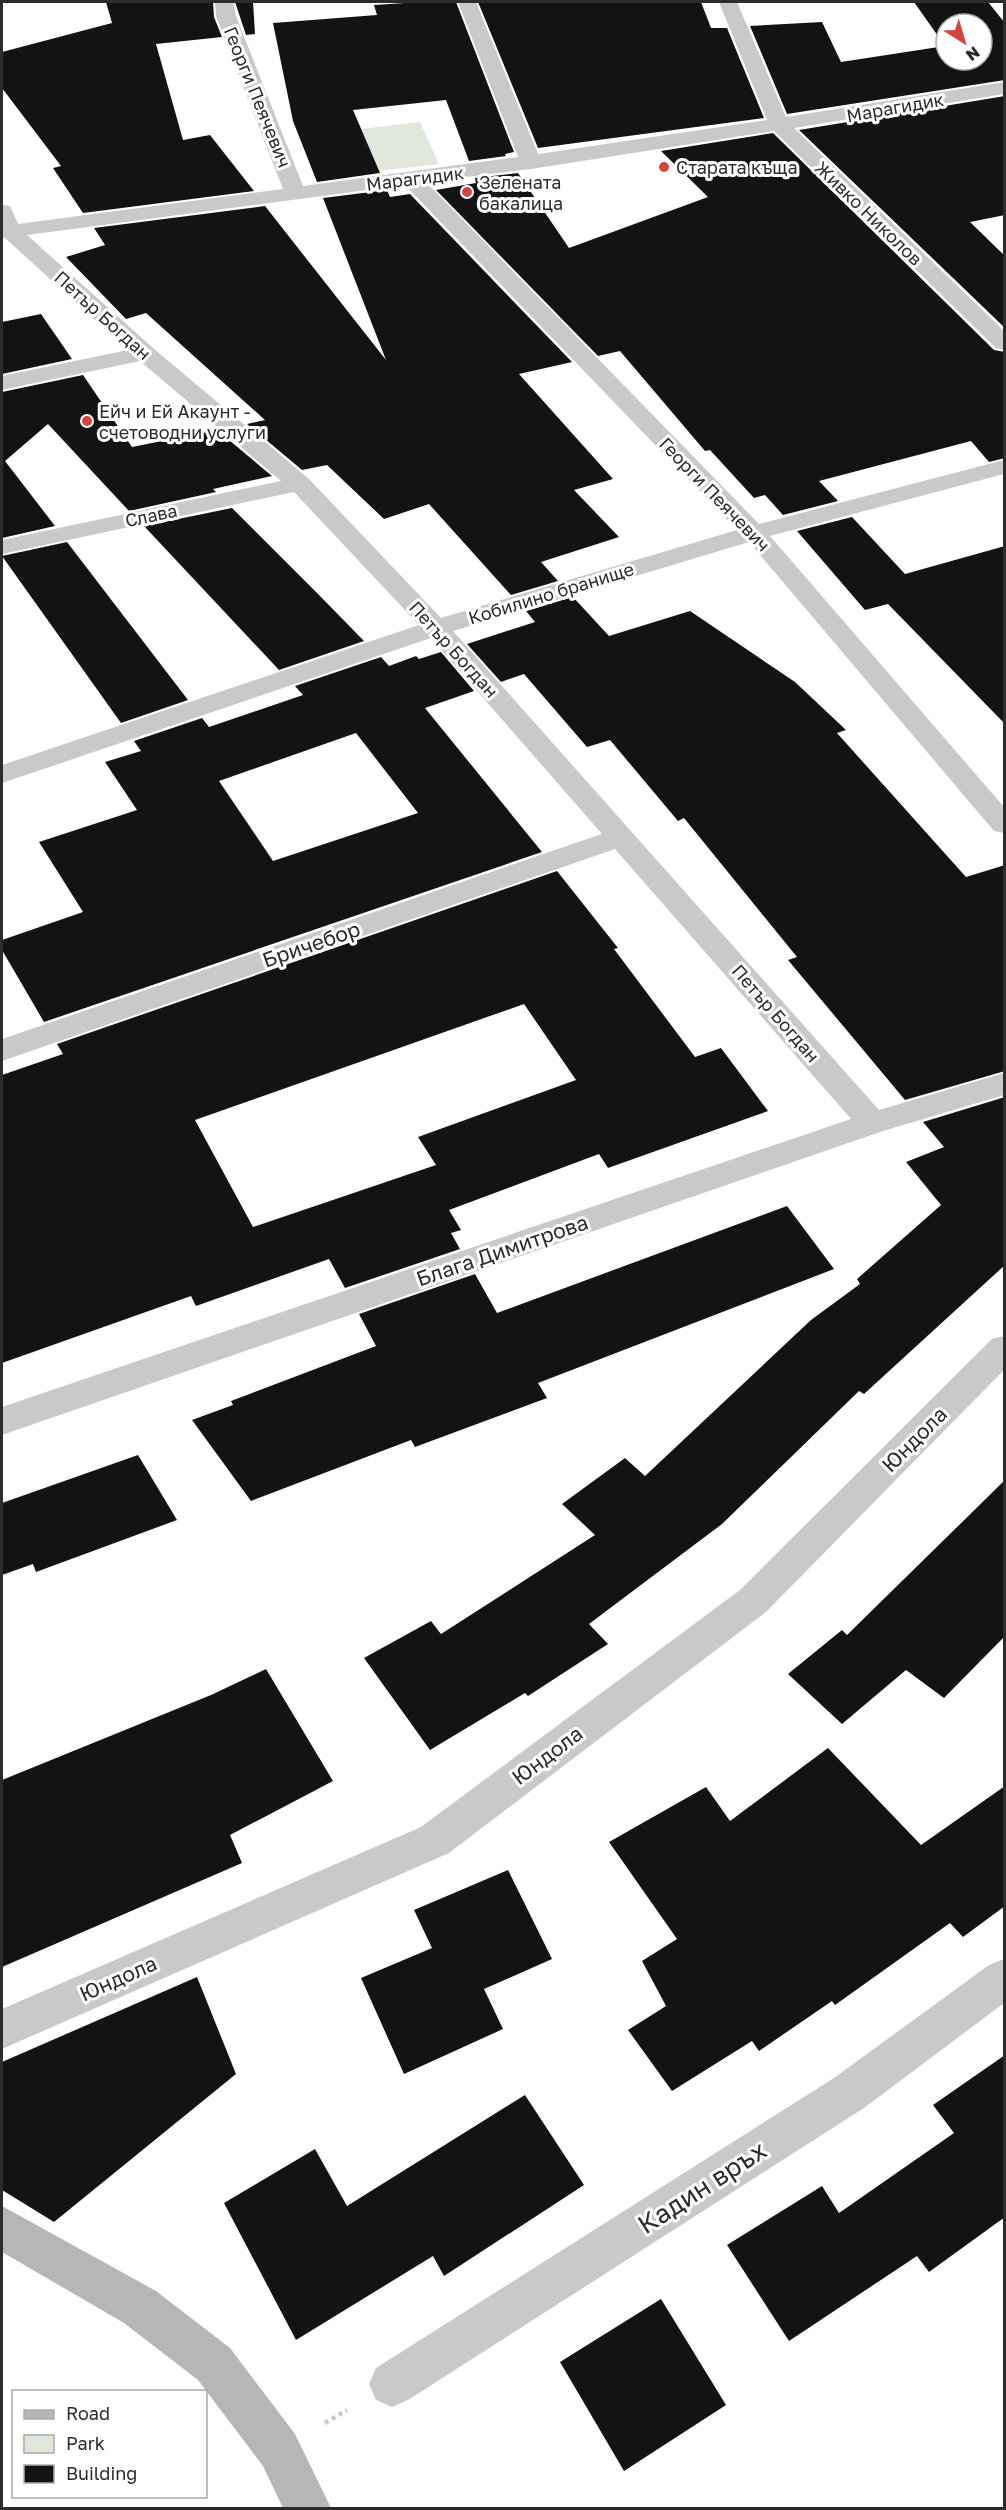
<svg xmlns="http://www.w3.org/2000/svg" width="1006" height="2510" font-family="'Golos Text',sans-serif">
  <rect width="100%" height="100%" fill="#fff"/>
  <path fill="#e1e8db" d="M 420,122 L 439,164 L 318,178 L 302,136 Z"/>
  <g fill="#131313" fill-rule="evenodd">
    <path d="M 106,2 L 213,2 L 214,17 L 222,37 L 156,44 L 183,140 L 210,135 L 254,191 L 83,213 L 53,168 L 61,166 L 2,88 L 2,52 L 112,23 Z"/>
    <path d="M 235,2 L 253,2 L 255,34 L 246,35 Z"/>
    <path d="M 420,2 L 456,2 L 514,152 L 505,154 L 506,156 L 469,161 L 446,100 L 353,110 L 380,173 L 317,182 L 293,121 L 273,23 L 377,15 L 374,5 Z"/>
    <path d="M 478,2 L 701,2 L 711,28 L 727,28 L 764,118 L 538,148 Z"/>
    <path d="M 914,2 L 988,2 L 1005,23 L 1005,80 L 787,114 L 750,26 L 822,22 L 841,62 L 945,46 ZM 946,24 L 982,24 L 982,60 L 946,60 Z"/>
    <path d="M 1005,96 L 1005,215 L 970,222 L 1005,256 L 1005,328 L 799,130 Z"/>
    <path d="M 773,133 L 994,350 L 1005,352 L 1005,458 L 989,462 L 971,441 L 819,481 L 838,501 L 783,515 L 765,495 L 754,498 L 710,450 L 705,451 L 620,351 L 598,356 L 436,190 L 476,183 L 475,178 L 518,173 L 569,248 L 708,197 L 661,151 Z"/>
    <path d="M 387,190 L 390,197 L 410,194 L 572,362 L 519,374 L 613,479 L 574,490 L 619,537 L 541,562 L 558,581 L 511,595 L 429,504 L 384,519 L 327,465 L 302,470 L 247,424 L 265,420 L 146,313 L 126,319 L 66,257 L 105,245 L 94,228 L 265,206 L 386,360 L 323,198 Z"/>
    <path d="M 41,314 L 72,359 L 2,374 L 2,322 Z"/>
    <path d="M 83,375 L 132,447 L 217,430 L 272,476 L 213,489 L 216,492 L 129,511 L 48,424 L 5,461 L 55,526 L 2,538 L 2,392 Z"/>
    <path d="M 232,508 L 319,595 L 364,641 L 279,670 L 144,526 Z"/>
    <path d="M 852,517 L 905,574 L 1005,546 L 1005,724 L 888,604 L 865,610 L 797,531 Z"/>
    <path d="M 67,542 L 188,700 L 121,723 L 2,556 Z"/>
    <path d="M 573,597 L 609,636 L 690,611 L 795,682 L 846,730 L 837,733 L 966,877 L 1005,865 L 1005,1071 L 905,1100 L 788,960 L 797,957 L 684,818 L 678,821 L 610,740 L 587,747 L 524,674 L 501,682 L 467,644 L 535,622 L 526,611 Z"/>
    <path d="M 441,652 L 474,691 L 425,708 L 542,852 L 44,1022 L 2,950 L 2,940 L 83,912 L 39,842 L 137,810 L 105,762 L 141,751 L 134,741 L 202,718 L 209,727 L 303,695 L 295,686 L 381,657 L 389,666 L 416,656 L 419,659 ZM 356,733 L 418,813 L 273,861 L 219,781 Z"/>
    <path d="M 557,871 L 618,948 L 614,949 L 695,1057 L 721,1048 L 768,1111 L 608,1168 L 599,1154 L 449,1210 L 461,1230 L 451,1233 L 460,1249 L 345,1288 L 329,1259 L 196,1306 L 191,1296 L 2,1363 L 2,1075 L 63,1054 L 57,1044 ZM 524,1004 L 576,1080 L 418,1137 L 436,1165 L 253,1227 L 195,1120 Z"/>
    <path d="M 1005,1097 L 1005,1265 L 864,1394 L 859,1391 L 722,1524 L 589,1624 L 608,1644 L 528,1696 L 525,1693 L 430,1750 L 364,1658 L 431,1621 L 441,1634 L 595,1535 L 562,1504 L 625,1458 L 645,1476 L 811,1320 L 860,1284 L 857,1279 L 941,1205 L 906,1162 L 944,1147 L 923,1122 Z"/>
    <path d="M 787,1206 L 834,1269 L 538,1383 L 547,1398 L 415,1447 L 411,1440 L 251,1501 L 192,1420 L 233,1405 L 231,1401 L 376,1346 L 359,1314 L 475,1274 L 497,1313 Z"/>
    <path d="M 138,1455 L 177,1520 L 36,1572 L 33,1564 L 2,1575 L 2,1503 Z"/>
    <path d="M 1005,1480 L 1005,1636 L 944,1698 L 906,1670 L 842,1724 L 788,1674 L 842,1630 L 847,1635 Z"/>
    <path d="M 266,1669 L 333,1781 L 230,1835 L 242,1863 L 2,1967 L 2,1780 L 211,1695 Z"/>
    <path d="M 828,1748 L 921,1845 L 1005,1786 L 1005,1906 L 963,1937 L 950,1923 L 835,2005 L 832,2001 L 759,2051 L 752,2041 L 672,2091 L 628,2030 L 666,2006 L 642,1961 L 677,1939 L 609,1842 L 706,1787 L 730,1821 Z"/>
    <path d="M 508,1870 L 552,1959 L 484,1989 L 503,2029 L 404,2074 L 361,1978 L 432,1948 L 414,1910 Z"/>
    <path d="M 197,1977 L 236,2074 L 54,2222 L 2,2190 L 2,2062 Z"/>
    <path d="M 1005,2055 L 1005,2217 L 929,2272 L 917,2256 L 789,2341 L 727,2245 L 822,2186 L 839,2213 L 954,2133 L 933,2105 Z"/>
    <path d="M 525,2095 L 584,2185 L 444,2276 L 433,2256 L 296,2340 L 224,2203 L 315,2149 L 347,2206 Z"/>
    <path d="M 661,2299 L 726,2405 L 624,2471 L 560,2362 Z"/>
  </g>
  <g fill="none" stroke-linecap="round" stroke-linejoin="round">
    <path stroke="#c9c9c9" stroke-width="4.5" stroke-dasharray="4 4" stroke-linecap="butt" d="M 325,2423 L 347,2410"/>
    <g fill="#c9c9c9" fill-rule="evenodd">
      <path d="M 215,2 L 233,2 L 236,16 L 303,186 L 518,157 L 458,2 L 476,2 L 538,154 L 767,120 L 719,2 L 737,2 L 786,117 L 1004,82 L 1004,94 L 794,128 L 1004,331 L 1004,350 L 996,348 L 774,131 L 531,169 L 426,182 L 759,524 L 1004,460 L 1004,474 L 770,536 L 1004,807 L 1004,833 L 994,831 L 749,542 L 453,631 L 879,1110 L 1004,1073 L 1004,1095 L 883,1131 L 2,1435 L 2,1407 L 851,1119 L 615,849 L 2,1061 L 2,1039 L 602,834 L 431,638 L 2,783 L 2,765 L 419,625 L 294,492 L 2,554 L 2,540 L 281,481 L 140,361 L 2,390 L 2,376 L 128,350 L 5,238 L 2,238 L 2,205 L 10,206 L 18,224 L 283,189 L 216,16 ZM 405,185 L 737,530 L 441,618 L 309,479 L 153,348 L 27,235 Z"/>
      <path d="M 1004,1336 L 1004,1370 L 766,1612 L 449,1853 L 2,2049 L 2,2009 L 421,1827 L 740,1590 L 992,1339 Z"/>
      <path d="M 1004,1959 L 1004,2003 L 864,2108 L 408,2400 L 392,2407 L 376,2400 L 369,2384 L 376,2368 L 834,2078 L 989,1965 Z"/>
    </g>
    <path fill="#b6b6b6" fill-rule="evenodd" d="M 2,2206 L 156,2291 L 230,2348 L 295,2434 L 331,2508 L 283,2508 L 263,2466 L 198,2380 L 124,2323 L 2,2252 Z"/>
  </g>
  <g fill="#d14440" stroke="#fff" stroke-width="2">
    <circle cx="664" cy="167" r="6"/>
    <circle cx="467" cy="192" r="6"/>
    <circle cx="87" cy="421" r="6"/>
  </g>
  <g text-anchor="middle" dominant-baseline="central" stroke-width="6" stroke-linejoin="round" paint-order="stroke">
    <g font-size="18" fill="#2c2c2c" stroke="#fff">
      <text transform="translate(258 97) rotate(68)">Георги Пеячевич</text>
      <text transform="translate(895 107) rotate(-10)">Марагидик</text>
      <text transform="translate(415 178) rotate(-7)">Марагидик</text>
      <text transform="translate(869 213) rotate(44)">Живко Николов</text>
      <text transform="translate(103 315) rotate(42)">Петър Богдан</text>
      <text transform="translate(715 494) rotate(46)">Георги Пеячевич</text>
      <text transform="translate(151 515) rotate(-12)">Слава</text>
      <text transform="translate(551 593) rotate(-17)">Кобилино бранище</text>
      <text transform="translate(454 649) rotate(48)">Петър Богдан</text>
      <text transform="translate(776 1013) rotate(49)">Петър Богдан</text>
    </g>
    <g font-size="18" fill="#2c2c2c" stroke="#fff" text-anchor="start">
      <text x="676" y="167">Старата къща</text>
      <text x="479" y="182">Зелената<tspan x="479" dy="21">бакалица</tspan></text>
      <text x="99" y="411">Ейч и Ей Акаунт -<tspan x="99" dy="21">счетоводни услуги</tspan></text>
    </g>
    <g font-size="21" fill="#2c2c2c" stroke="#fff">
      <text transform="translate(311 944) rotate(-19)">Бричебор</text>
      <text transform="translate(502 1250) rotate(-19)">Блага Димитрова</text>
      <text transform="translate(914 1439) rotate(-45)">Юндола</text>
      <text transform="translate(547 1755) rotate(-37)">Юндола</text>
      <text transform="translate(118 1978) rotate(-24)">Юндола</text>
    </g>
    <g font-size="26" fill="#2c2c2c" stroke="#fff">
      <text transform="translate(702 2187) rotate(-33)">Кадин връх</text>
    </g>
  </g>
  <rect width="1006" height="2510" fill="none" stroke="#2c2c2c" stroke-width="6"/>
  <rect x="12" y="2390" width="195" height="108" fill="#ffffff" stroke="#ababab" stroke-width="1.5"/>
  <rect x="24" y="2410" width="30" height="9" fill="#b6b6b6" stroke="#ababab" stroke-width="1.5"/>
  <text x="66" y="2420" font-size="18" fill="#2c2c2c">Road</text>
  <rect x="24" y="2435" width="30" height="18" fill="#e1e8db" stroke="#ababab" stroke-width="1.5"/>
  <text x="66" y="2450" font-size="18" fill="#2c2c2c">Park</text>
  <rect x="24" y="2465" width="30" height="18" fill="#131313" stroke="#ababab" stroke-width="1.5"/>
  <text x="66" y="2480" font-size="18" fill="#2c2c2c">Building</text>
  <g transform="translate(964 42) rotate(143)"><circle r="28" fill="#ffffff" stroke="#ababab" stroke-width="1.5"/>
  <path d="M0-4.5L10 22L0 15L-10 22Z" fill="#d14440"/>
  <text y="-9" font-size="16" font-weight="bold" text-anchor="middle" fill="#2c2c2c">N</text>
  </g>
</svg>
